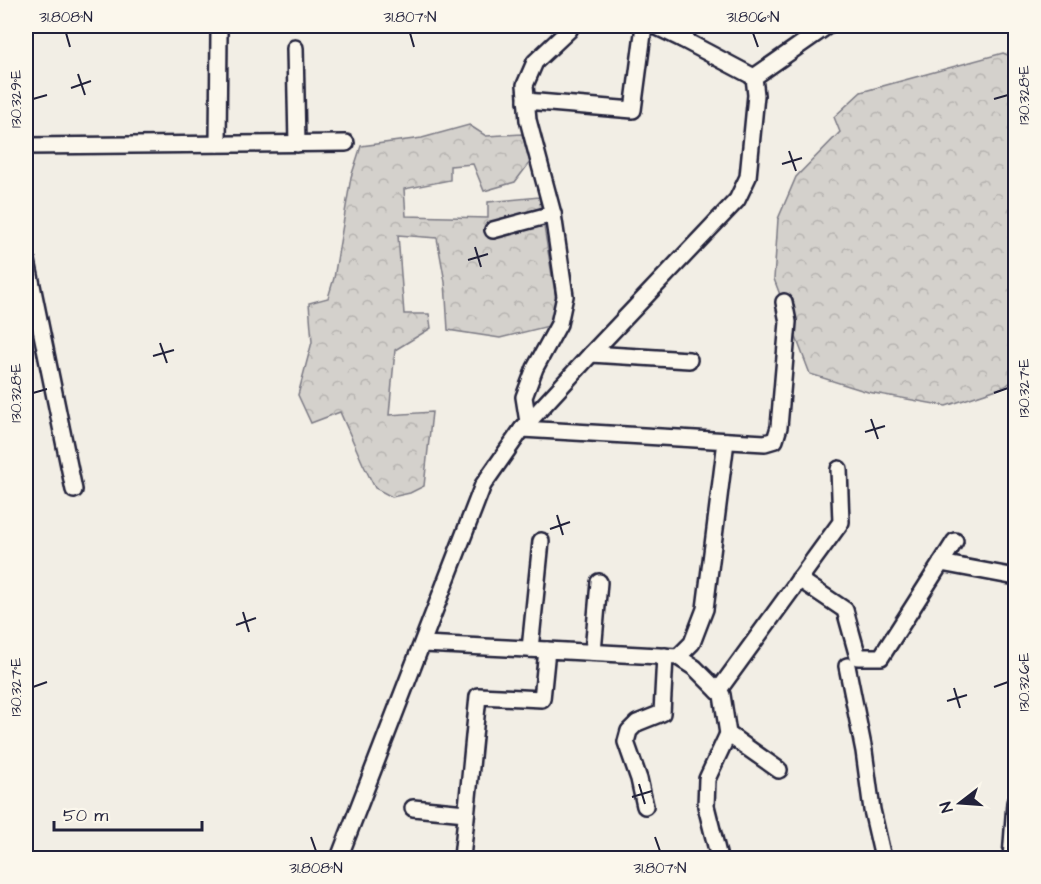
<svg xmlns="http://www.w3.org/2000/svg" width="1041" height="884" font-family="'Architects Daughter',sans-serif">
  <defs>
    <pattern id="forest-crowns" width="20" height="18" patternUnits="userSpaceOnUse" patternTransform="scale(1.5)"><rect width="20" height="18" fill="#d4d1cc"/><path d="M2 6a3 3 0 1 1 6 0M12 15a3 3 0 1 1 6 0" fill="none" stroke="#b6b3b0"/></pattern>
  </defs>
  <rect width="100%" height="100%" fill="#f2eee5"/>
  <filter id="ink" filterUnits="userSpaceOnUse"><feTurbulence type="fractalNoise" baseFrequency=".0167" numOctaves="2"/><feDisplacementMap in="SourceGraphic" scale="12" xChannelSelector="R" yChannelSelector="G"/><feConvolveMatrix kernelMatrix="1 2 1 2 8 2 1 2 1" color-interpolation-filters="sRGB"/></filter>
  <g filter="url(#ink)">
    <g fill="url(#forest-crowns)" stroke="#7b7a84" stroke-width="1.5">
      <path d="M 1003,53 L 1015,58 L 1015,378 L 1006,386 L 946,406 L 868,392 L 810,374 L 774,279 L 778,219 L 796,177 L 840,132 L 834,117 L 861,92 Z"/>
      <path d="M 469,125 L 486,136 L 522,134 L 530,162 L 515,182 L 484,191 L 473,164 L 450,166 L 450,180 L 404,189 L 406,216 L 488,218 L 488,202 L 539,197 L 556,299 L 549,326 L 500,338 L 448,330 L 445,282 L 437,238 L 398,235 L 404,314 L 429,314 L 431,328 L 395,350 L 389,415 L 432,412 L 424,486 L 410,493 L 392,497 L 375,488 L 363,464 L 340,412 L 311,423 L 298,395 L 312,342 L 309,303 L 328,298 L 334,278 L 351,177 L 361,146 L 422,138 Z"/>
    </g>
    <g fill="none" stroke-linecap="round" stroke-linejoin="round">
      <g stroke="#22223b" stroke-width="20">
        <g id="minor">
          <path d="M 655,26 L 682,39 L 690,26"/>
          <path d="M 682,39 L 754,77"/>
          <path d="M 295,48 L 297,144"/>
          <path d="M 526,101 L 633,110 L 644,26"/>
          <path d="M 218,144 L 219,33"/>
          <path d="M 26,146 L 346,143"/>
          <path d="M 493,230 L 553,214"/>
          <path d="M 26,256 L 74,490"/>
          <path d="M 591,354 L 689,360"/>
          <path d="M 528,422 L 524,397 L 535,368 L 559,324 L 565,296 L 553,214 L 528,120 L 525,85 L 535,62 L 569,30 L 571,26"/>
          <path d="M 522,429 L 765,443 L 775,440 L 779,427 L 788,322 L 784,302"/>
          <path d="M 941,563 L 1016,577"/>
          <path d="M 799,579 L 845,610 L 858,657 L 881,657 L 955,541"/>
          <path d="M 423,644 L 547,650"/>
          <path d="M 530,649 L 541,541"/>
          <path d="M 593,652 L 599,582"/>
          <path d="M 678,657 L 692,643 L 705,609 L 726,441"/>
          <path d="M 847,666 L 864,751 L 872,810 L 883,858"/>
          <path d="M 718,691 L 841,522 L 839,469"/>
          <path d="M 645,806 L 639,779 L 626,742 L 629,731 L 637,723 L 662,713 L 665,656"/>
          <path d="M 413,808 L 466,813"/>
          <path d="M 339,858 L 483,485 L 522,429 L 591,354 L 737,200 L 748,177 L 756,95 L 754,77 L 827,26"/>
          <path d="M 462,858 L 478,696 L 542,699 L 547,650 L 678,657 L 695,668 L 722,695 L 728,734 L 779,770"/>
          <path d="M 719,858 L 706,806 L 707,779 L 728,734"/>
          <path d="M 1011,858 L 1015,803"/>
        </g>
      </g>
      <use href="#minor" stroke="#fbf7ec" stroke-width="15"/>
    </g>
  </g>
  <path fill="none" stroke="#22223b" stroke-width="2" d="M 66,33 L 70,47M 410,33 L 414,47M 753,33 L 758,47M 78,74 L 85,95M 71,88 L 91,81M 33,99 L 47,95M 994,99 L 1008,95M 789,151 L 796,171M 782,164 L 802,158M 475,247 L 481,267M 468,260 L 488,254M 160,343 L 167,363M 153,356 L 174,350M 33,393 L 47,389M 994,393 L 1008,388M 871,419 L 878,439M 865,432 L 885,426M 557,515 L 563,535M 550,529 L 570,522M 243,612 L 249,632M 236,625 L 256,618M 33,687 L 47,682M 994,687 L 1008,682M 954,688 L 960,708M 947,701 L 967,695M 639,784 L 645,804M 632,797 L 652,791M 311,837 L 316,851M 655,837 L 660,851"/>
  <rect width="1041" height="884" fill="none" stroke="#fbf7ec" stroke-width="66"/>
  <g transform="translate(960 803) rotate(253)" stroke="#fbf7ec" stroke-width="4.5" paint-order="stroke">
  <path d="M0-4.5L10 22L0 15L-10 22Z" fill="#22223b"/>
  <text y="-9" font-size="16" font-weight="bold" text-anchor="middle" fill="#22223b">N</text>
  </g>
  <path d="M54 821v9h148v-9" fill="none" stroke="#22223b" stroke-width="3"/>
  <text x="63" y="821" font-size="18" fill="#22223b" stroke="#fbf7ec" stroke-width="4.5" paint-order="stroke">50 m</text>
  <rect x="33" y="33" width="975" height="818" fill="none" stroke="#22223b" stroke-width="2"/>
  <g font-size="15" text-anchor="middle" fill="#22223b">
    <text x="66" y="22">31.808°N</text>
    <text x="410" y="22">31.807°N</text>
    <text x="753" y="22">31.806°N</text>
    <text transform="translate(1024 95) rotate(-90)" y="5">130.328°E</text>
    <text transform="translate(16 99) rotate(-90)" y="5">130.329°E</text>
    <text transform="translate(1024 388) rotate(-90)" y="5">130.327°E</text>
    <text transform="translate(16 393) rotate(-90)" y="5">130.328°E</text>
    <text transform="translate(1024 682) rotate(-90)" y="5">130.326°E</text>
    <text transform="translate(16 687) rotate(-90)" y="5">130.327°E</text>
    <text x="316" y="873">31.808°N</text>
    <text x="660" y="873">31.807°N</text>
  </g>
</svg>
